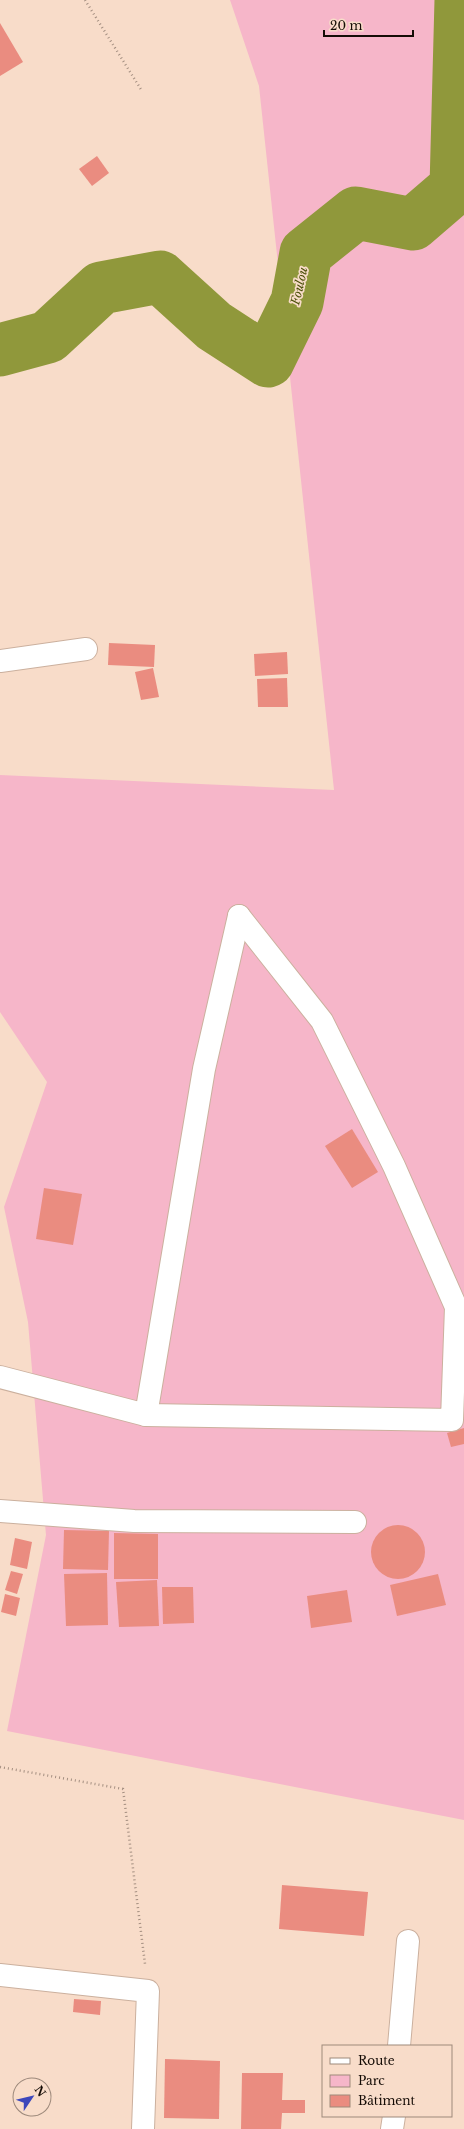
<svg xmlns="http://www.w3.org/2000/svg" width="464" height="2129" font-family="'Libre Baskerville',serif">
  <rect width="100%" height="100%" fill="#f8dcc9"/>
  <path fill="#f6b6c9" d="M 230,0 L 464,0 L 464,1820 L 7,1731 L 46,1535 L 28,1322 L 4,1207 L 47,1082 L 0,1012 L 0,775 L 334,790 L 259,86 Z"/>
  <g fill="none" stroke-linecap="round" stroke-linejoin="round">
    <path stroke="#90983b" stroke-width="53" d="M 0,350 L 48,337 L 101,288 L 160,277 L 214,326 L 268,361 L 297,302 L 306,253 L 356,213 L 413,224 L 456,187 L 461,0"/>
  </g>
  <g fill="#ea8c80">
    <path d="M 0,23 L 23,62 L 0,76 Z"/>
    <path d="M 97,156 L 109,173 L 92,186 L 79,169 Z"/>
    <path d="M 109,643 L 155,645 L 154,667 L 108,665 Z"/>
    <path d="M 287,652 L 288,674 L 255,676 L 254,654 Z"/>
    <path d="M 153,668 L 159,697 L 141,700 L 135,672 Z"/>
    <path d="M 287,678 L 288,707 L 258,707 L 257,679 Z"/>
    <path d="M 352,1129 L 378,1172 L 352,1188 L 325,1146 Z"/>
    <path d="M 44,1188 L 82,1194 L 73,1245 L 36,1239 Z"/>
    <path d="M 464,1428 L 464,1444 L 451,1447 L 447,1433 Z"/>
    <circle cx="398" cy="1552" r="27"/>
    <path d="M 64,1530 L 109,1531 L 108,1570 L 63,1569 Z"/>
    <path d="M 114,1533 L 158,1534 L 158,1579 L 114,1579 Z"/>
    <path d="M 15,1538 L 32,1542 L 27,1569 L 10,1565 Z"/>
    <path d="M 11,1571 L 23,1574 L 17,1594 L 5,1590 Z"/>
    <path d="M 107,1573 L 108,1625 L 66,1626 L 64,1574 Z"/>
    <path d="M 438,1574 L 446,1605 L 397,1616 L 390,1585 Z"/>
    <path d="M 157,1580 L 159,1626 L 119,1627 L 116,1582 Z"/>
    <path d="M 162,1587 L 193,1587 L 194,1623 L 163,1624 Z"/>
    <path d="M 347,1590 L 352,1622 L 311,1628 L 307,1596 Z"/>
    <path d="M 5,1594 L 20,1598 L 16,1616 L 1,1612 Z"/>
    <path d="M 282,1885 L 368,1892 L 364,1936 L 279,1929 Z"/>
    <path d="M 74,1999 L 101,2001 L 100,2015 L 73,2012 Z"/>
    <path d="M 165,2059 L 220,2061 L 219,2119 L 164,2118 Z"/>
    <path d="M 242,2073 L 283,2073 L 282,2100 L 305,2100 L 305,2113 L 282,2113 L 281,2129 L 241,2129 Z"/>
  </g>
  <g fill="none" stroke-linecap="round" stroke-linejoin="round">
    <g stroke="#cbb09e" stroke-width="24">
      <g id="street">
        <path d="M 0,661 L 86,649"/>
        <path d="M 0,1377 L 146,1415 L 452,1420 L 456,1307 L 394,1166 L 322,1021 L 239,916"/>
        <path d="M 146,1415 L 204,1069 L 239,916"/>
        <path d="M 0,1511 L 134,1521 L 355,1522"/>
        <path d="M 0,1975 L 148,1991 L 143,2129"/>
        <path d="M 399,2046 L 408,1941"/>
        <path d="M 392,2129 L 394,2116"/>
      </g>
    </g>
    <g stroke="#a48f81" stroke-width="2.5" stroke-dasharray="1 3" stroke-linecap="butt">
      <path d="M 85,0 L 142,91"/>
      <path d="M 0,1767 L 123,1789 L 145,1964"/>
    </g>
    <use href="#street" stroke="#fff" stroke-width="22"/>
  </g>
  <g text-anchor="middle" dominant-baseline="central" stroke-width="3.5" stroke-linejoin="round" paint-order="stroke">
    <g font-size="12" font-style="italic" fill="#4d510b" stroke="#f8dcc9">
      <text transform="translate(299 286) rotate(-77)">Foulou</text>
    </g>
  </g>
  <rect x="322" y="2045" width="130" height="72" fill="#f8dcc9" stroke="#9d897b"/>
  <rect x="330" y="2058" width="20" height="6" fill="#ffffff" stroke="#9d897b"/>
  <text x="358" y="2065" font-size="12" fill="#150c06">Route</text>
  <rect x="330" y="2075" width="20" height="12" fill="#f6b6c9" stroke="#9d897b"/>
  <text x="358" y="2085" font-size="12" fill="#150c06">Parc</text>
  <rect x="330" y="2095" width="20" height="12" fill="#ea8c80" stroke="#9d897b"/>
  <text x="358" y="2105" font-size="12" fill="#150c06">Bâtiment</text>
  <g transform="translate(32 2097) rotate(55)"><circle r="19" fill="#f8dcc9" stroke="#9d897b"/>
  <path d="M0-3L7 15L0 10L-7 15Z" fill="#3d47bb"/>
  <text y="-6" font-size="11" font-weight="bold" text-anchor="middle" fill="#150c06">N</text>
  </g>
  <path d="M324 30v6h89v-6" fill="none" stroke="#150c06" stroke-width="2"/>
  <text x="330" y="30" font-size="12" fill="#150c06" stroke="#f8dcc9" stroke-width="3" paint-order="stroke">20 m</text>
</svg>
